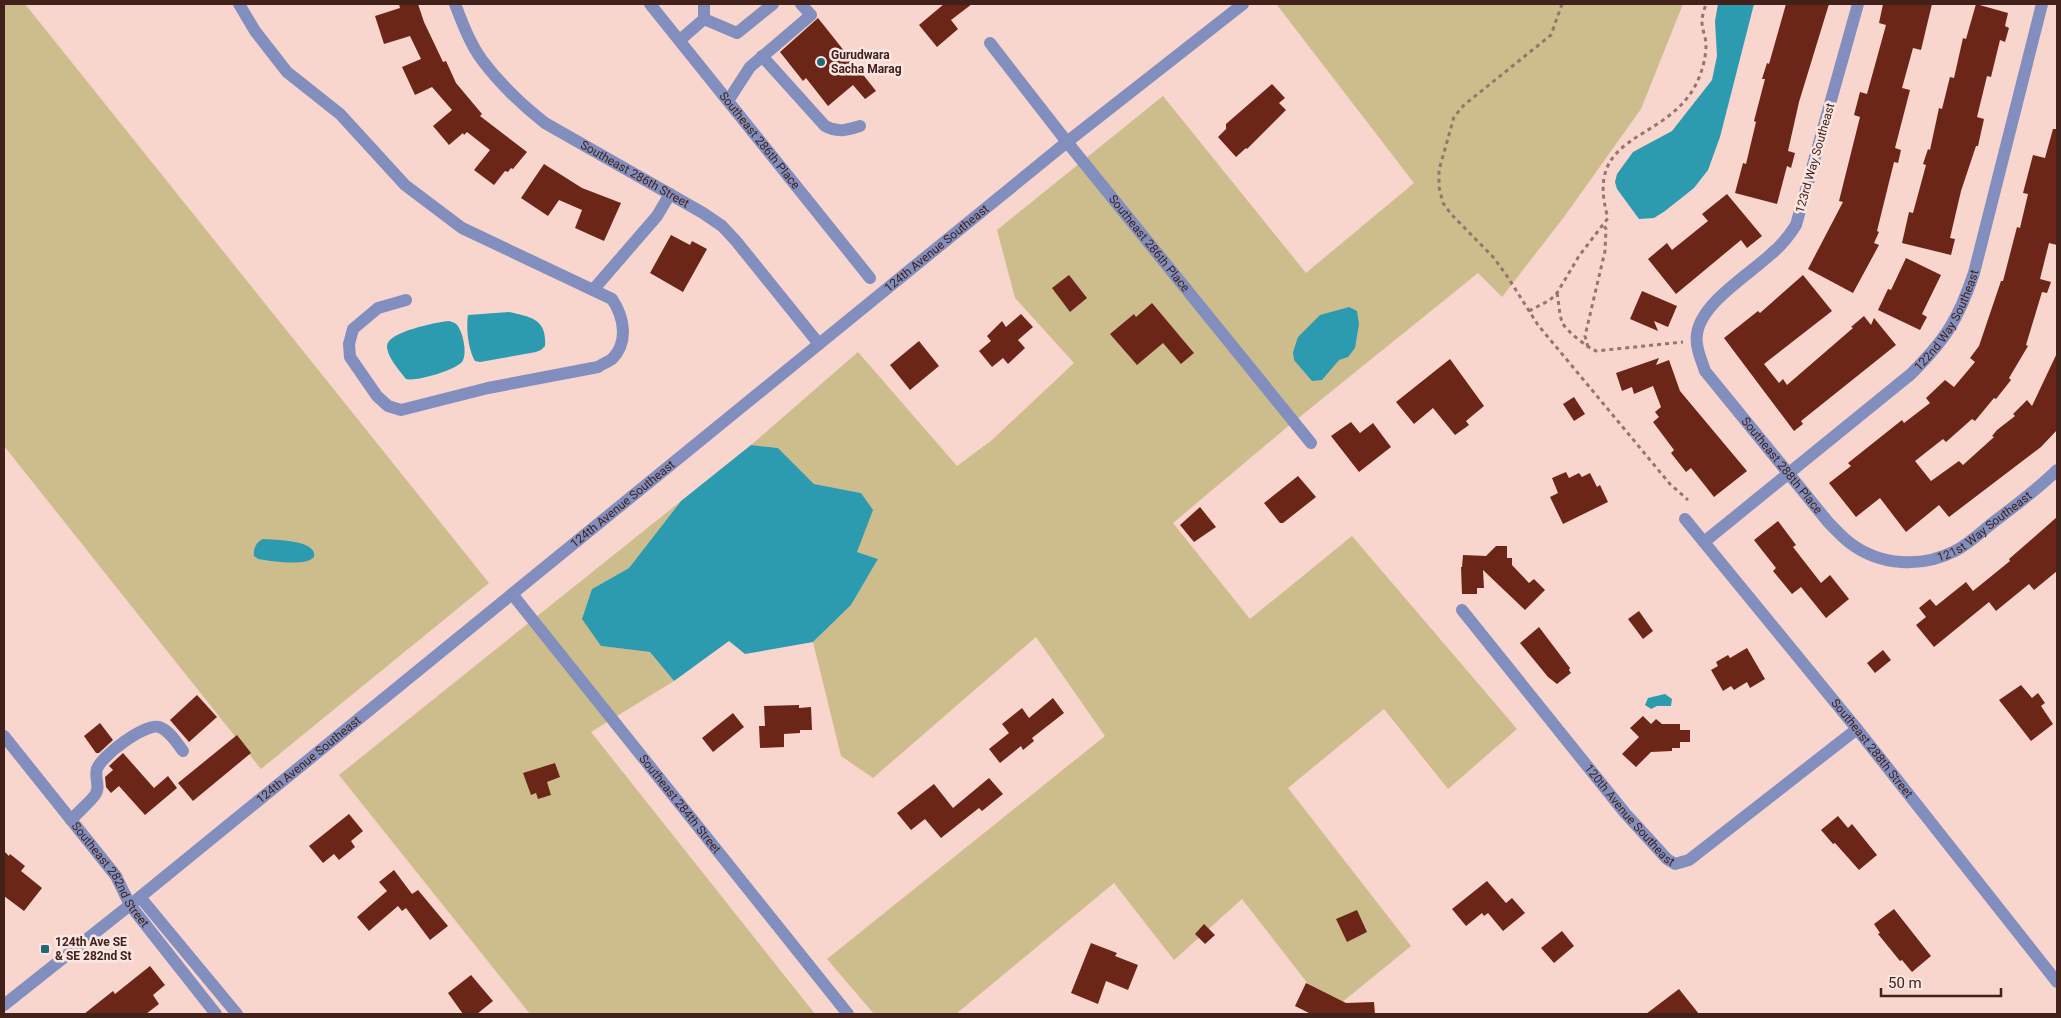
<svg xmlns="http://www.w3.org/2000/svg" width="2061" height="1018" font-family="Roboto,sans-serif">
  <rect width="100%" height="100%" fill="#f8d5cd"/>
  <g fill="#cdbd8c">
    <path d="M 4,4 L 25,4 L 489,583 L 261,769 L 4,446 Z"/>
    <path d="M 1278,4 L 1683,4 L 1641,109 L 1564,217 L 1502,297 L 1478,273 L 1286,428 L 1173,523 L 1250,619 L 1352,536 L 1517,729 L 1448,789 L 1384,709 L 1288,788 L 1411,946 L 1330,1012 L 1242,899 L 1174,960 L 1114,883 L 956,1014 L 874,1014 L 827,959 L 1105,736 L 1036,637 L 873,778 L 841,756 L 813,642 L 851,605 L 878,559 L 856,552 L 861,493 L 814,484 L 778,448 L 751,445 L 858,352 L 957,466 L 992,440 L 1074,363 L 1015,298 L 997,230 L 1163,96 L 1306,273 L 1414,183 L 1277,5 Z"/>
    <path d="M 681,501 L 629,568 L 592,589 L 601,646 L 650,652 L 674,681 L 591,732 L 815,1014 L 530,1014 L 339,775 Z"/>
  </g>
  <g fill="#2d9baf">
    <path d="M 1718,4 L 1754,4 L 1720,137 L 1708,170 L 1694,188 L 1665,211 L 1654,218 L 1639,219 L 1617,189 L 1615,182 L 1617,174 L 1633,152 L 1672,131 L 1712,80 L 1717,56 L 1715,21 Z"/>
    <path d="M 1349,307 L 1357,311 L 1359,324 L 1355,348 L 1348,357 L 1339,360 L 1322,380 L 1312,381 L 1294,360 L 1293,352 L 1298,337 L 1320,315 Z"/>
    <path d="M 509,312 C 531,317 547,319 545,346 L 541,350 L 536,352 L 480,362 L 475,361 C 468,349 466,328 468,315 Z"/>
    <path d="M 449,321 C 451,322 454,322 456,324 C 463,330 468,355 462,362 C 455,370 416,382 406,379 C 400,371 387,357 387,346 C 387,332 437,322 449,321 Z"/>
    <path d="M 751,445 L 778,448 L 814,484 L 861,493 L 873,510 L 857,552 L 878,559 L 851,605 L 813,642 L 745,654 L 729,641 L 674,681 L 650,652 L 601,646 L 582,619 L 592,589 L 629,568 L 681,501 Z"/>
    <path d="M 263,539 C 276,540 318,540 314,557 C 305,567 271,561 258,559 L 254,556 C 253,549 256,542 263,539 Z"/>
    <path d="M 1665,694 L 1672,699 L 1671,706 L 1657,706 L 1651,709 L 1645,705 L 1648,698 Z"/>
  </g>
  <g fill="#6c2618">
    <path d="M 399,4 L 418,4 L 424,22 L 443,62 L 446,61 L 456,83 L 482,114 L 480,116 L 527,152 L 513,169 L 511,168 L 508,172 L 505,171 L 494,185 L 474,170 L 490,150 L 467,132 L 464,135 L 463,133 L 449,145 L 433,126 L 452,110 L 432,87 L 415,95 L 402,67 L 421,59 L 410,36 L 384,44 L 375,16 L 400,8 Z"/>
    <path d="M 944,4 L 972,4 L 951,20 L 958,29 L 937,47 L 919,25 Z"/>
    <path d="M 1786,4 L 1829,4 L 1799,102 L 1788,151 L 1795,153 L 1791,168 L 1787,166 L 1777,204 L 1735,193 L 1743,163 L 1746,164 L 1756,122 L 1754,121 L 1765,79 L 1762,79 L 1767,63 L 1769,64 Z"/>
    <path d="M 1883,4 L 1932,4 L 1921,50 L 1913,48 L 1902,88 L 1910,90 L 1895,148 L 1901,150 L 1898,163 L 1894,162 L 1877,231 L 1879,232 L 1874,243 L 1879,245 L 1853,293 L 1808,269 L 1843,202 L 1839,201 L 1860,117 L 1854,115 L 1860,92 L 1867,94 L 1886,25 L 1879,23 Z"/>
    <path d="M 1976,4 L 2008,13 L 2005,26 L 2009,28 L 2005,42 L 2000,40 L 1991,77 L 1987,76 L 1977,117 L 1984,119 L 1978,146 L 1976,146 L 1961,191 L 1950,238 L 1955,239 L 1951,255 L 1902,243 L 1909,212 L 1913,213 L 1926,165 L 1923,164 L 1928,149 L 1930,150 L 1939,108 L 1942,109 L 1950,77 L 1954,78 L 1963,38 L 1966,39 Z"/>
    <path d="M 818,18 L 876,91 L 865,99 L 853,85 L 828,106 L 806,78 L 803,81 L 780,52 Z"/>
    <path d="M 1272,84 L 1285,98 L 1279,103 L 1286,110 L 1247,149 L 1246,148 L 1236,157 L 1218,137 L 1226,129 L 1226,124 Z"/>
    <path d="M 2053,129 L 2057,129 L 2057,245 L 2049,243 L 2040,279 L 2051,282 L 2047,293 L 2042,292 L 2026,345 L 2028,346 L 2009,378 L 2011,380 L 1996,399 L 1994,398 L 1975,421 L 1972,419 L 1946,442 L 1943,439 L 1915,461 L 1931,481 L 1959,461 L 1963,465 L 1994,437 L 1992,436 L 1997,430 L 2015,416 L 2013,414 L 2027,400 L 2032,406 L 2057,353 L 2057,430 L 2041,447 L 1949,517 L 1939,505 L 1906,532 L 1880,498 L 1856,517 L 1829,483 L 1851,466 L 1848,463 L 1902,420 L 1904,423 L 1930,403 L 1926,398 L 1945,380 L 1954,387 L 1975,362 L 1970,358 L 1979,346 L 2001,281 L 2003,281 L 2017,227 L 2020,228 L 2028,194 L 2023,193 L 2033,155 L 2045,158 Z"/>
    <path d="M 544,164 L 582,188 L 621,203 L 604,241 L 575,228 L 582,210 L 559,200 L 548,216 L 521,198 Z"/>
    <path d="M 1727,194 L 1762,236 L 1747,248 L 1741,240 L 1676,294 L 1648,259 L 1667,243 L 1672,250 L 1708,221 L 1702,214 Z"/>
    <path d="M 671,235 L 690,245 L 692,241 L 707,249 L 683,292 L 650,273 Z"/>
    <path d="M 1906,258 L 1941,275 L 1922,314 L 1927,317 L 1920,330 L 1878,310 L 1888,289 L 1891,290 Z"/>
    <path d="M 1069,275 L 1087,298 L 1070,312 L 1052,288 Z"/>
    <path d="M 1803,275 L 1832,311 L 1764,364 L 1779,383 L 1783,379 L 1787,385 L 1853,328 L 1851,327 L 1864,316 L 1871,325 L 1874,318 L 1896,345 L 1801,421 L 1803,424 L 1794,431 L 1724,338 L 1758,311 L 1760,313 Z"/>
    <path d="M 1642,291 L 1677,306 L 1668,327 L 1654,321 L 1658,331 L 1630,319 Z"/>
    <path d="M 1152,303 L 1194,353 L 1181,364 L 1163,343 L 1137,365 L 1110,334 L 1134,314 L 1136,317 Z"/>
    <path d="M 1021,314 L 1033,327 L 1018,340 L 1025,348 L 1008,364 L 1003,358 L 992,367 L 979,351 L 991,341 L 987,336 L 1002,321 L 1006,327 Z"/>
    <path d="M 919,341 L 939,366 L 910,390 L 890,365 Z"/>
    <path d="M 1659,358 L 1656,365 L 1669,360 L 1680,391 L 1747,471 L 1714,497 L 1691,468 L 1686,472 L 1671,453 L 1674,450 L 1653,422 L 1659,417 L 1655,412 L 1661,407 L 1653,386 L 1634,394 L 1632,387 L 1622,391 L 1616,373 Z"/>
    <path d="M 1450,359 L 1484,406 L 1466,421 L 1469,425 L 1455,435 L 1433,408 L 1414,424 L 1396,402 Z"/>
    <path d="M 1574,397 L 1585,414 L 1574,421 L 1563,404 Z"/>
    <path d="M 1351,422 L 1360,433 L 1373,423 L 1391,447 L 1359,472 L 1331,436 Z"/>
    <path d="M 1566,472 L 1569,478 L 1579,473 L 1582,477 L 1590,473 L 1597,487 L 1600,485 L 1608,502 L 1563,524 L 1550,497 L 1558,493 L 1552,478 Z"/>
    <path d="M 1298,476 L 1316,497 L 1283,523 L 1280,523 L 1264,503 Z"/>
    <path d="M 1200,507 L 1216,527 L 1194,542 L 1180,525 Z"/>
    <path d="M 2057,517 L 2057,571 L 2034,590 L 2029,584 L 1996,611 L 1989,602 L 1934,647 L 1916,625 L 1926,617 L 1919,608 L 1930,599 L 1936,606 L 1966,582 L 1973,591 L 2010,561 L 2009,559 Z"/>
    <path d="M 1778,521 L 1796,545 L 1793,547 L 1821,583 L 1830,575 L 1849,599 L 1826,618 L 1801,587 L 1792,594 L 1773,571 L 1776,568 L 1754,540 Z"/>
    <path d="M 1496,546 L 1507,546 L 1507,558 L 1512,558 L 1512,565 L 1529,583 L 1534,579 L 1545,590 L 1525,610 L 1483,570 L 1484,588 L 1477,588 L 1477,594 L 1462,594 L 1461,567 L 1462,567 L 1463,555 L 1486,556 Z"/>
    <path d="M 1639,611 L 1653,631 L 1643,639 L 1628,619 Z"/>
    <path d="M 1539,627 L 1570,668 L 1569,670 L 1571,673 L 1557,684 L 1548,677 L 1520,643 Z"/>
    <path d="M 1747,648 L 1765,679 L 1750,688 L 1747,682 L 1734,690 L 1731,686 L 1723,691 L 1711,670 L 1718,666 L 1716,662 L 1728,655 L 1730,658 Z"/>
    <path d="M 1883,650 L 1891,660 L 1875,673 L 1867,663 Z"/>
    <path d="M 2021,685 L 2032,698 L 2038,693 L 2045,703 L 2041,706 L 2053,724 L 2031,741 L 1999,700 Z"/>
    <path d="M 197,695 L 217,717 L 189,742 L 170,720 Z"/>
    <path d="M 1053,698 L 1064,713 L 1032,738 L 1034,741 L 1023,750 L 1021,746 L 1000,763 L 989,749 L 1009,733 L 1002,724 L 1022,708 L 1029,718 Z"/>
    <path d="M 799,705 L 799,708 L 811,707 L 812,730 L 800,730 L 800,733 L 784,734 L 784,747 L 760,748 L 759,726 L 765,726 L 764,706 Z"/>
    <path d="M 733,713 L 744,727 L 713,752 L 702,738 Z"/>
    <path d="M 1643,716 L 1651,724 L 1656,719 L 1662,724 L 1680,724 L 1680,730 L 1690,730 L 1690,742 L 1680,742 L 1680,748 L 1672,748 L 1672,751 L 1651,752 L 1636,767 L 1622,754 L 1639,737 L 1630,728 Z"/>
    <path d="M 100,723 L 113,740 L 99,753 L 96,753 L 84,736 Z"/>
    <path d="M 237,735 L 251,753 L 193,801 L 178,783 Z"/>
    <path d="M 123,753 L 154,788 L 168,776 L 177,788 L 145,815 L 119,786 L 111,793 L 106,787 L 105,777 L 113,770 L 109,766 Z"/>
    <path d="M 555,763 L 560,777 L 547,782 L 551,795 L 538,799 L 536,793 L 531,795 L 523,773 Z"/>
    <path d="M 989,778 L 1003,794 L 982,811 L 979,808 L 941,838 L 925,819 L 911,830 L 897,813 L 934,784 L 953,808 Z"/>
    <path d="M 349,814 L 363,831 L 351,841 L 355,847 L 339,860 L 334,854 L 323,863 L 309,846 Z"/>
    <path d="M 1838,816 L 1848,828 L 1852,824 L 1877,855 L 1859,870 L 1835,843 L 1833,844 L 1821,830 Z"/>
    <path d="M 4,851 L 9,856 L 10,854 L 25,866 L 21,871 L 42,888 L 24,911 L 4,896 Z"/>
    <path d="M 394,870 L 412,894 L 418,890 L 448,926 L 430,940 L 406,908 L 402,911 L 398,906 L 369,931 L 357,917 L 387,891 L 379,882 Z"/>
    <path d="M 1487,881 L 1506,903 L 1512,898 L 1525,913 L 1503,931 L 1488,913 L 1484,916 L 1482,913 L 1466,926 L 1452,909 Z"/>
    <path d="M 1894,909 L 1931,956 L 1912,972 L 1902,960 L 1900,961 L 1878,934 L 1880,933 L 1874,924 Z"/>
    <path d="M 1357,910 L 1367,932 L 1347,942 L 1336,919 Z"/>
    <path d="M 1204,924 L 1215,935 L 1205,944 L 1195,934 Z"/>
    <path d="M 1562,931 L 1574,946 L 1554,963 L 1541,948 Z"/>
    <path d="M 1091,943 L 1117,953 L 1115,956 L 1138,965 L 1128,990 L 1106,981 L 1098,1004 L 1071,993 Z"/>
    <path d="M 150,966 L 165,985 L 153,995 L 159,1004 L 146,1014 L 84,1014 L 113,991 L 115,994 Z"/>
    <path d="M 471,975 L 493,1001 L 477,1014 L 463,1014 L 448,993 Z"/>
    <path d="M 1306,983 L 1346,1003 L 1374,1002 L 1375,1014 L 1311,1014 L 1295,1006 Z"/>
    <path d="M 1679,989 L 1699,1014 L 1646,1014 Z"/>
  </g>
  <g fill="none" stroke-linecap="round" stroke-linejoin="round">
    <g stroke="#96756d" stroke-width="3" stroke-dasharray="4 4" stroke-linecap="butt">
      <path d="M 1562,4 L 1551,35 L 1464,105 L 1454,117 L 1439,170 L 1439,187 L 1443,203 L 1451,214 L 1494,258 L 1507,276 L 1538,325 L 1670,484 L 1688,500"/>
      <path d="M 1557,293 C 1559,303 1559,313 1562,322 C 1566,331 1587,347 1596,351 L 1683,342"/>
      <path d="M 1529,311 L 1550,300 L 1557,293 L 1579,256 L 1608,218 C 1583,133 1661,144 1694,88 C 1701,76 1706,59 1706,45 C 1706,37 1702,30 1702,22 C 1702,16 1704,10 1706,4"/>
      <path d="M 1588,347 L 1585,336 L 1605,251 L 1606,229 L 1603,224"/>
    </g>
    <g stroke="#828fbe" stroke-width="12">
      <path d="M 239,4 L 255,31 L 287,72 L 340,114 L 405,185 L 462,228 L 612,299 C 624,317 629,342 612,359 C 608,362 602,364 598,367 L 488,388 L 401,410 L 388,406 L 377,396 L 350,357 L 349,344 L 353,329 L 378,308 L 406,300"/>
      <path id="s1" d="M 455,4 C 462,22 470,44 482,60 C 500,84 522,105 545,123 L 703,213 L 722,226 L 736,241 L 819,344"/>
      <path id="s2" d="M 650,4 L 870,278"/>
      <path d="M 704,4 L 704,19"/>
      <path id="s3" d="M 1858,4 L 1796,225 C 1789,236 1781,246 1771,254 C 1750,274 1701,303 1697,334 C 1695,346 1701,359 1705,371 L 1828,522 C 1835,529 1842,537 1850,543 C 1880,566 1922,568 1955,551 C 1969,544 1982,531 1995,521 C 2016,505 2038,489 2057,470"/>
      <path d="M 704,19 L 737,33 L 773,4"/>
      <path d="M 680,40 L 704,19"/>
      <path id="s4" d="M 990,43 L 1067,142 L 1311,443"/>
      <path d="M 762,56 L 825,126 C 838,133 847,130 860,126"/>
      <path d="M 728,101 L 750,67 L 811,15 L 801,4"/>
      <path d="M 593,290 L 657,216 L 670,194"/>
      <path id="s5" d="M 1685,519 L 1857,729 L 2057,982"/>
      <path id="s6" d="M 1704,542 L 1911,374 C 1946,339 1958,320 1974,273 L 2042,4"/>
      <path id="s7" d="M 512,594 L 848,1014"/>
      <path id="s8" d="M 1462,610 L 1625,813 L 1667,859 L 1675,864 L 1689,860 L 1857,729"/>
      <path id="s9" d="M 4,736 L 116,876 L 130,905 L 216,1014"/>
      <path d="M 71,820 C 78,812 89,803 95,795 C 101,787 94,778 97,769 C 101,756 145,723 159,727 C 169,730 177,743 183,751"/>
      <path d="M 140,897 L 237,1014"/>
      <path id="s10" d="M 4,1005 L 140,897 L 1067,142 L 1243,4"/>
    </g>
  </g>
  <g fill="#226977" stroke="#f9e6e2" stroke-width="2">
    <circle cx="821" cy="62" r="5"/>
    <rect x="40" y="944" width="10" height="10" rx="2.5"/>
  </g>
  <g text-anchor="middle" dominant-baseline="central" stroke-width="5" stroke-linejoin="round" paint-order="stroke">
    <g font-size="12" font-weight="bold" fill="#41211a" stroke="#f9e6e2" text-anchor="start">
      <text x="831" y="55">Gurudwara<tspan x="831" dy="14">Sacha Marag</tspan></text>
      <text x="55" y="942">124th Ave SE<tspan x="55" dy="14">&amp; SE 282nd St</tspan></text>
    </g>
    <g font-size="12" fill="#41211a" stroke="#f9e6e2">
      <text stroke="none"><textPath href="#s2" startOffset="175">Southeast 286th Place</textPath></text>
      <text transform="translate(1815 158) rotate(-74)">123rd Way Southeast</text>
      <text stroke="none"><textPath href="#s1" startOffset="255">Southeast 286th Street</textPath></text>
      <text stroke="none"><textPath href="#s4" startOffset="256">Southeast 286th Place</textPath></text>
      <text stroke="none"><textPath href="#s10" startOffset="1201">124th Avenue Southeast</textPath></text>
      <text stroke="none"><textPath href="#s6" startOffset="332">122nd Way Southeast</textPath></text>
      <text stroke="none"><textPath href="#s3" startOffset="539">Southeast 288th Place</textPath></text>
      <text stroke="none"><textPath href="#s10" startOffset="796">124th Avenue Southeast</textPath></text>
      <text stroke="none"><textPath href="#s3" startOffset="791">121st Way Southeast</textPath></text>
      <text stroke="none"><textPath href="#s5" startOffset="296">Southeast 288th Street</textPath></text>
      <text stroke="none"><textPath href="#s10" startOffset="391">124th Avenue Southeast</textPath></text>
      <text stroke="none"><textPath href="#s7" startOffset="269">Southeast 284th Street</textPath></text>
      <text stroke="none"><textPath href="#s8" startOffset="265">120th Avenue Southeast</textPath></text>
      <text stroke="none"><textPath href="#s9" startOffset="175">Southeast 282nd Street</textPath></text>
    </g>
  </g>
  <rect width="2061" height="1018" fill="none" stroke="#41211a" stroke-width="10"/>
  <path d="M1881 988v8h120v-8" fill="none" stroke="#41211a" stroke-width="2.5"/>
  <text x="1888" y="988" font-size="15" fill="#41211a" stroke="#f9e6e2" stroke-width="4" paint-order="stroke">50 m</text>
</svg>
